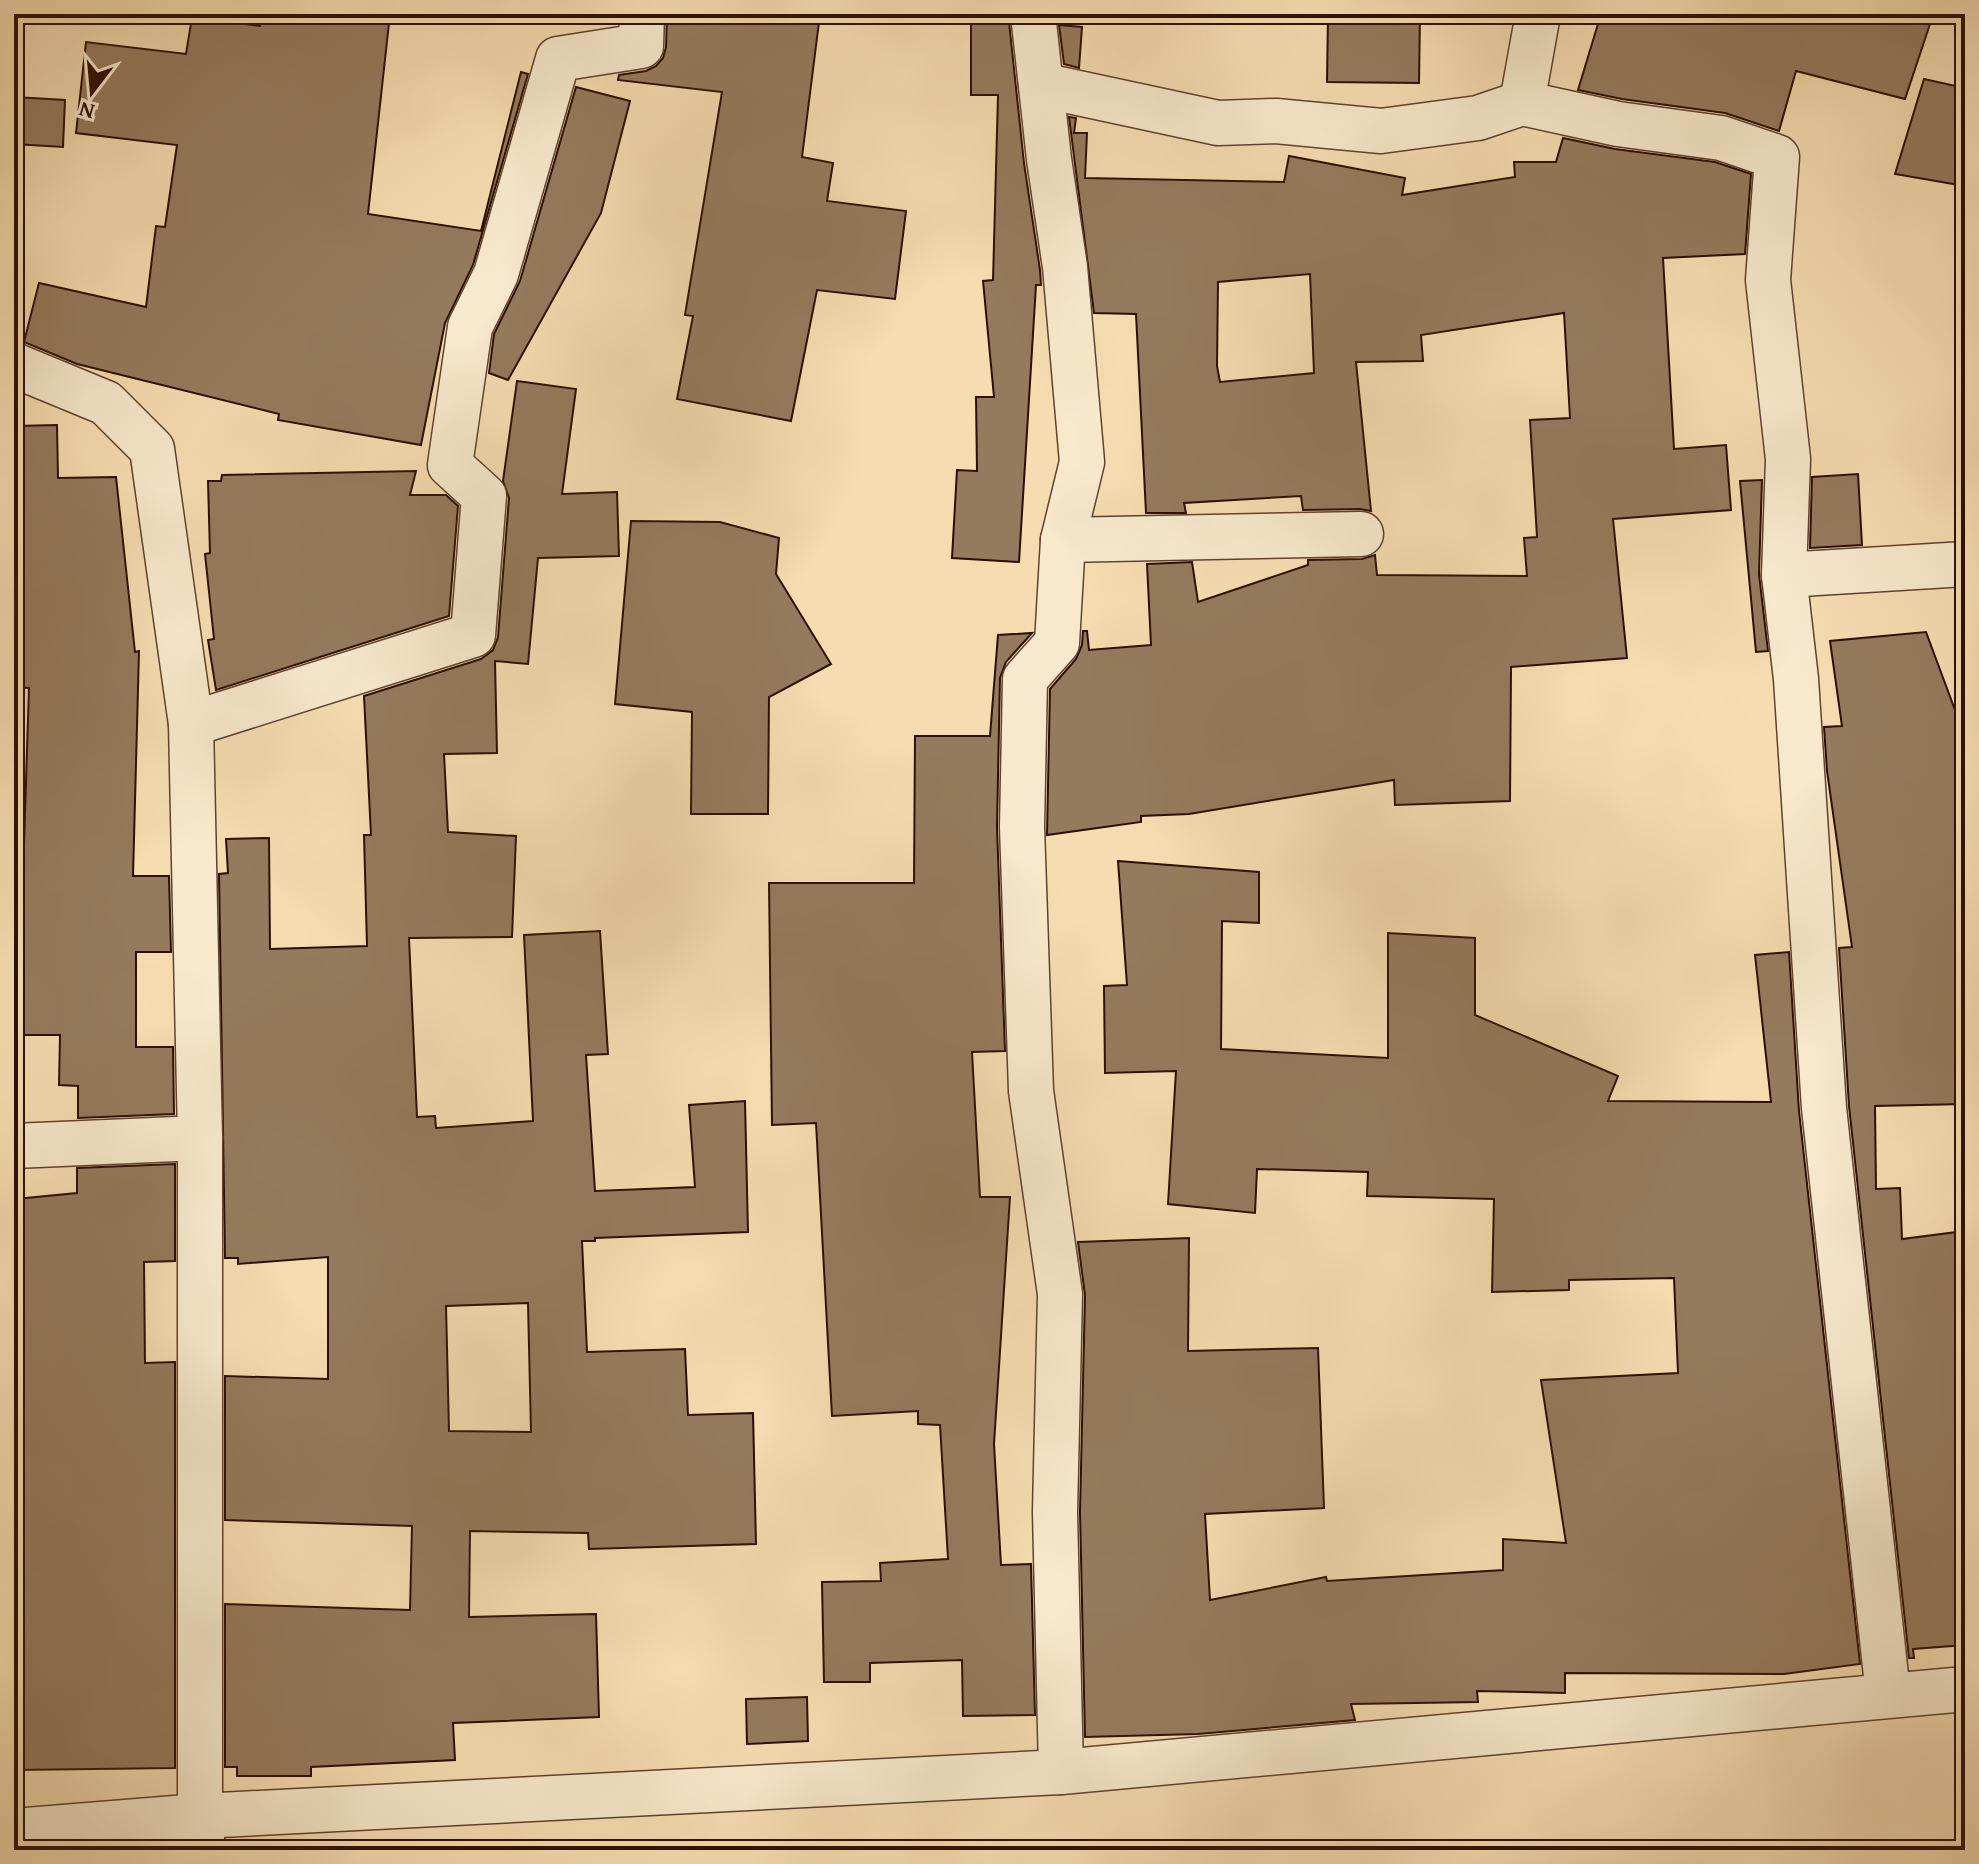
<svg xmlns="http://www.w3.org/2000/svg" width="1979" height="1864" font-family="'Gentium Book Plus',serif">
  <rect width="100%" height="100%" fill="#f5ddb1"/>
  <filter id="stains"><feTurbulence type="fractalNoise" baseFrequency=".0025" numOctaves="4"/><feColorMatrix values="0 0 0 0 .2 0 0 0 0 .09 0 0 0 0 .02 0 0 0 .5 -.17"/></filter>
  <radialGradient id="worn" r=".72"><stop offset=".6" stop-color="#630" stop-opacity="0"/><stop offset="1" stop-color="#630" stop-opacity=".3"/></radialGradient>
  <g fill="#947b5d" stroke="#2b1001" stroke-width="2" fill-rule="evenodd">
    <path d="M 262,14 L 390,14 L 368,214 L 481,231 L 521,72 L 528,74 L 473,265 L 445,323 L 421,445 L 278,420 L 279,414 L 77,364 L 24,342 L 39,283 L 146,307 L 156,226 L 165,227 L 177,145 L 76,133 L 86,42 L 186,54 L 192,17 L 260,26 Z"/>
    <path d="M 667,14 L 820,14 L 802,157 L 833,163 L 827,201 L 906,211 L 895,299 L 817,290 L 791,421 L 677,399 L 693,316 L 685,315 L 722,92 L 618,80 L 619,75 L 646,71 L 656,66 L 663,58 L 666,47 Z"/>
    <path d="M 1328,14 L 1420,14 L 1419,83 L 1327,82 Z"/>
    <path d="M 1601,14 L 1894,14 L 1930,24 L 1905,99 L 1796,71 L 1779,131 L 1725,113 L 1622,99 L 1578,90 Z"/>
    <path d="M 971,19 L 1009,22 L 1024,163 L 1040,270 L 1041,285 L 1036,285 L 1019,562 L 952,558 L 957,470 L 977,471 L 976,397 L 994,397 L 983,281 L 993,280 L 998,95 L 971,95 Z"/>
    <path d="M 1059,25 L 1082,27 L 1079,68 L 1064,64 Z"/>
    <path d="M 1924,79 L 1965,88 L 1965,186 L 1895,174 Z"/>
    <path d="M 576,87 L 630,101 L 601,213 L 508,380 L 489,373 L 494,334 L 520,281 Z"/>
    <path d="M 14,97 L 65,100 L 63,147 L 14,144 Z"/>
    <path d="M 1069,117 L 1076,118 L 1074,133 L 1087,133 L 1085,178 L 1284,182 L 1289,156 L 1405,178 L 1402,195 L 1515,177 L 1514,162 L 1556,162 L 1563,138 L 1615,149 L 1715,162 L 1751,174 L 1745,254 L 1663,258 L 1674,449 L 1726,445 L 1731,510 L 1613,519 L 1627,658 L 1511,667 L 1510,801 L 1395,805 L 1394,780 L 1189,814 L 1141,816 L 1141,822 L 1047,835 L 1050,689 L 1076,659 L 1082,645 L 1083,631 L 1087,631 L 1089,650 L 1151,645 L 1147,564 L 1192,562 L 1198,602 L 1308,565 L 1308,560 L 1362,559 L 1375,555 L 1377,575 L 1527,576 L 1524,538 L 1537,537 L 1530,420 L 1570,418 L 1564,313 L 1421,335 L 1423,361 L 1356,362 L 1371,511 L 1360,509 L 1303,510 L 1301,496 L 1184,503 L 1186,513 L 1146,513 L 1136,314 L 1094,313 ZM 1310,274 L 1314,373 L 1220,382 L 1217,366 L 1218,282 Z"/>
    <path d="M 517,381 L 576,389 L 562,494 L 617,492 L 619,556 L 538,558 L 528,664 L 495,661 L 497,753 L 444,754 L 448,832 L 516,836 L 512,937 L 409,938 L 417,1117 L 435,1116 L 436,1128 L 533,1121 L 524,935 L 600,931 L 608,1054 L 586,1055 L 595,1191 L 695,1187 L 689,1105 L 745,1101 L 748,1232 L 595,1238 L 595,1241 L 582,1241 L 587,1352 L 685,1349 L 688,1415 L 753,1413 L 756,1544 L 589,1549 L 588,1533 L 470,1531 L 469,1617 L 596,1614 L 599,1717 L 453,1723 L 455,1760 L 311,1767 L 311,1776 L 237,1776 L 237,1767 L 225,1767 L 225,1604 L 410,1610 L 412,1526 L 225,1520 L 225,1376 L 328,1379 L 328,1257 L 238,1264 L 238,1258 L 225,1258 L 219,874 L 228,873 L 226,839 L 269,838 L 270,949 L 367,946 L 364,835 L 371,835 L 364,696 L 481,659 L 493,650 L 498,637 L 509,498 L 503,481 ZM 528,1303 L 531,1432 L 449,1431 L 446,1306 Z"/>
    <path d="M 57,425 L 58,478 L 116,477 L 135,652 L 139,651 L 133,876 L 169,876 L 171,952 L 136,952 L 136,1047 L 173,1047 L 174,1114 L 78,1118 L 78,1086 L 59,1085 L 60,1035 L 20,1035 L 21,875 L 23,875 L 29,688 L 14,687 L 14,426 Z"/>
    <path d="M 416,471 L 410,495 L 446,495 L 458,506 L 449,616 L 216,690 L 208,640 L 214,639 L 205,554 L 210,553 L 208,481 L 221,481 L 222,475 Z"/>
    <path d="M 1858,474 L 1862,545 L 1810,548 L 1812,477 Z"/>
    <path d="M 1762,480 L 1759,574 L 1768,651 L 1756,652 L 1740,481 Z"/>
    <path d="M 631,521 L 720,522 L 779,538 L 776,574 L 831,664 L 769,697 L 768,814 L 691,814 L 692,712 L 615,704 Z"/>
    <path d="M 1926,632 L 1965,737 L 1965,1104 L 1875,1106 L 1876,1189 L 1900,1188 L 1902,1239 L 1965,1231 L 1965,1645 L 1913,1649 L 1914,1658 L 1909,1658 L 1849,1106 L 1839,948 L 1852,947 L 1827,771 L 1824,727 L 1842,726 L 1830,641 Z"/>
    <path d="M 1032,633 L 1006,662 L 1000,678 L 997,827 L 1005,1051 L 972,1052 L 980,1197 L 1010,1197 L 994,1444 L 1001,1565 L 1031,1564 L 1035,1715 L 963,1716 L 962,1660 L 870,1663 L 870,1682 L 824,1682 L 822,1582 L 881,1581 L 880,1563 L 948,1559 L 940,1425 L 918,1424 L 918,1411 L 832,1416 L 816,1123 L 772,1125 L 769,883 L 914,883 L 915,736 L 990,736 L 998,635 Z"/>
    <path d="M 1118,861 L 1259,872 L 1259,923 L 1222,921 L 1221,1049 L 1388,1058 L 1388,933 L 1475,938 L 1475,1015 L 1618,1076 L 1608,1101 L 1771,1102 L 1755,955 L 1789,952 L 1799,1111 L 1860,1664 L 1784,1674 L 1565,1673 L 1565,1693 L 1477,1691 L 1478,1702 L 1351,1704 L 1355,1720 L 1198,1734 L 1085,1737 L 1080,1512 L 1085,1295 L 1078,1242 L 1189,1238 L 1188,1351 L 1318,1348 L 1324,1508 L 1205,1514 L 1210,1600 L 1326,1577 L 1327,1581 L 1503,1570 L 1503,1539 L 1566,1543 L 1541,1380 L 1678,1373 L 1674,1278 L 1569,1280 L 1569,1290 L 1492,1292 L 1494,1199 L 1367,1196 L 1368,1172 L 1257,1169 L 1255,1213 L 1168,1204 L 1176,1071 L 1105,1073 L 1104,986 L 1127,985 Z"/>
    <path d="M 175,1164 L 175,1261 L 144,1262 L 145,1363 L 175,1362 L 175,1768 L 14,1770 L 14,1273 L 21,1274 L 16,1199 L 77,1193 L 77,1168 Z"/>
    <path d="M 807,1697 L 808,1741 L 747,1744 L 746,1699 Z"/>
  </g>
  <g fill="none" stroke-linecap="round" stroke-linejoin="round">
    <g stroke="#5e432d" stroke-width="47">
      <g id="minor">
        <path d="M 1033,14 L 1049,159 L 1065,267 L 1082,462 L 1063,540 L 1057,643 L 1025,679 L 1022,827 L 1031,1091 L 1060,1294 L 1055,1512 L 1061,1772"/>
        <path d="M 1041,85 L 1218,123 L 1276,121 L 1381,131 L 1478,118 L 1522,103 L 1618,124 L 1721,138 L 1777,157 L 1768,280 L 1788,459 L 1784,575 L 1796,679 L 1824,1108 L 1888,1694"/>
        <path d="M 1522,103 L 1538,14"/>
        <path d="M 14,365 L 106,403 L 152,449 L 191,724 L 200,1138 L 200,1816 L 203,1850"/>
        <path d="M 1063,540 L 1361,534"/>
        <path d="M 1784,575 L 1965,564"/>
        <path d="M 191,724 L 473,635 L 484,496 L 450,465 L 470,327 L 496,274 L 558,59 L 641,46 L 642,14"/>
        <path d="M 14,1146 L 200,1138"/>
        <path d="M 14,1831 L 200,1816 L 1061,1772 L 1965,1689"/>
      </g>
    </g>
    <use href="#minor" stroke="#f8e9cc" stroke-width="44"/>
  </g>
  <rect width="1979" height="1864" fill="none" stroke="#f5ddb1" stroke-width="48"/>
  <rect x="16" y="16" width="1947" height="1832" fill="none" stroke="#2b1001" stroke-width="4"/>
  <rect x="24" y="24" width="1931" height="1816" fill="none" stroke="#2b1001" stroke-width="2"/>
  <g transform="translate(92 92) rotate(196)" stroke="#f8e9cc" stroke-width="6" paint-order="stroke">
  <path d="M0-6L14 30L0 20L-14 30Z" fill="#2b1001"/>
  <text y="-12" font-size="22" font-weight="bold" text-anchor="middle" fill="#2b1001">N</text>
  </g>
  <rect width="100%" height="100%" filter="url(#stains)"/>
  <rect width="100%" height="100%" fill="url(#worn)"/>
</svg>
